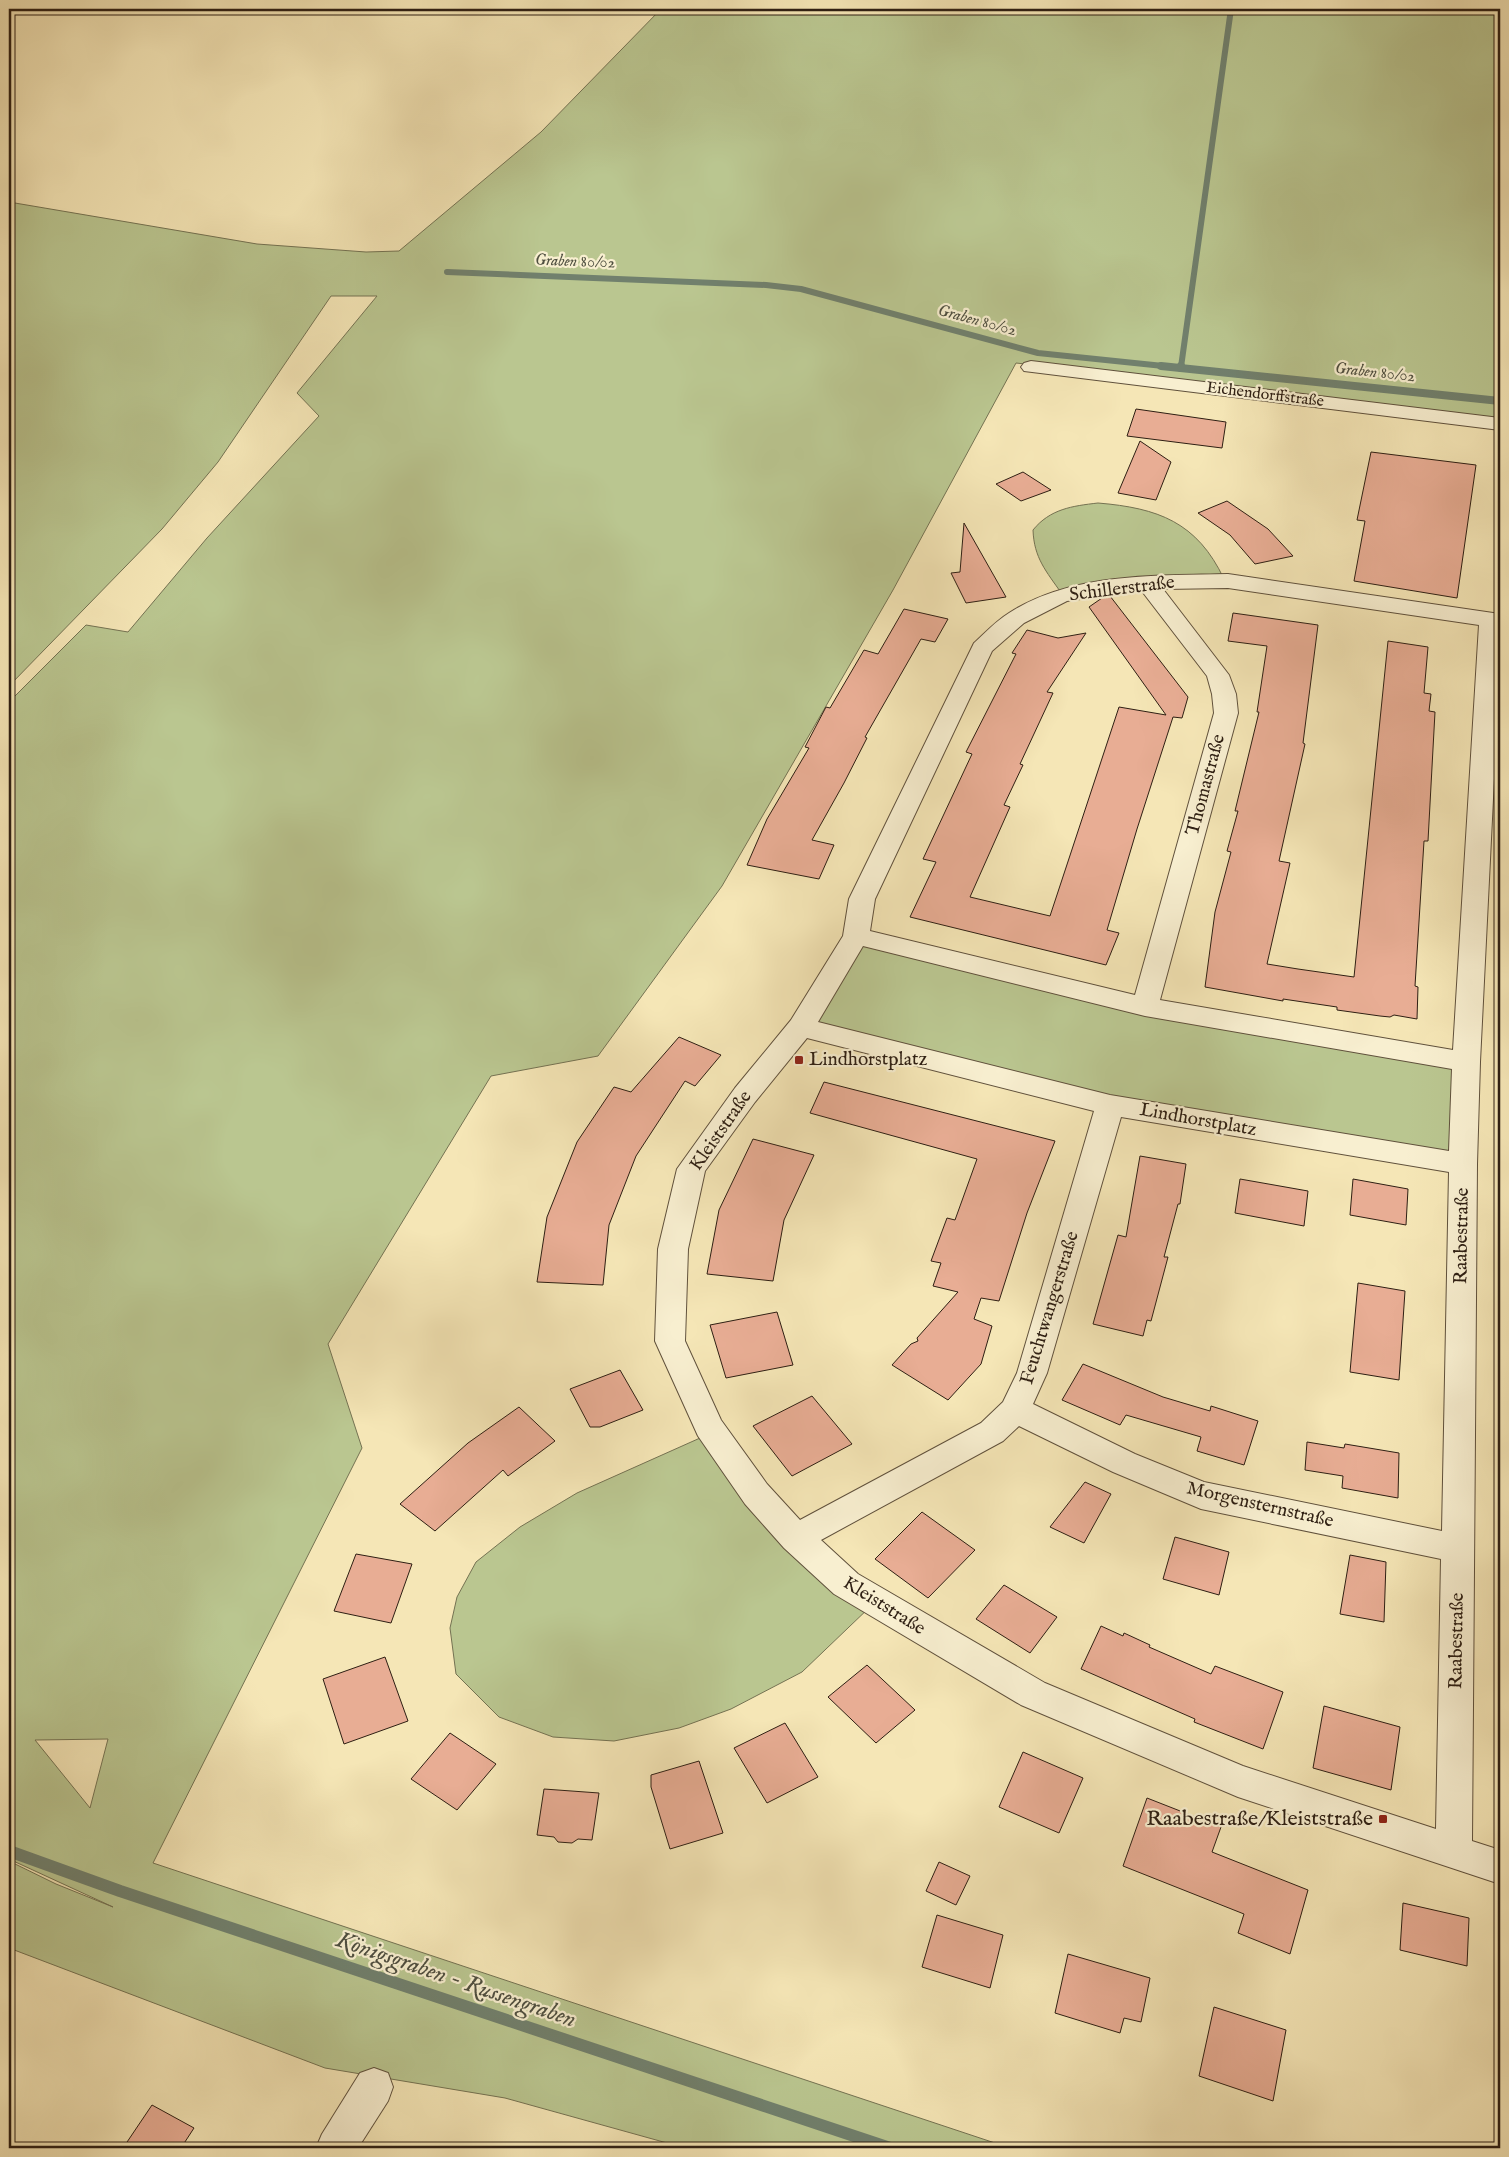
<svg xmlns="http://www.w3.org/2000/svg" width="1509" height="2157" font-family="'IM FELL English',serif">
  <rect width="100%" height="100%" fill="#f5e6b6"/>
  <filter id="stains"><feTurbulence type="fractalNoise" baseFrequency=".004" numOctaves="4"/><feColorMatrix values="0 0 0 0 .2 0 0 0 0 .09 0 0 0 0 .02 0 0 0 .5 -.17"/></filter>
  <radialGradient id="worn" r=".72"><stop offset=".6" stop-color="#630" stop-opacity="0"/><stop offset="1" stop-color="#630" stop-opacity=".3"/></radialGradient>
  <g fill="#bac690" stroke="#747252" fill-rule="evenodd">
    <path d="M 661,9 L 1500,9 L 1500,421 L 1267,390 L 1016,363 L 893,590 L 722,886 L 598,1056 L 491,1076 L 328,1344 L 362,1448 L 153,1863 L 1010,2148 L 685,2148 L 505,2098 L 325,2068 L 9,1948 L 9,1861 L 56,1884 L 113,1907 L 9,1859 L 9,702 L 86,625 L 128,632 L 207,538 L 319,416 L 297,393 L 377,296 L 331,296 L 218,462 L 162,529 L 9,686 L 9,202 L 257,244 L 366,252 L 399,251 L 541,132 ZM 108,1739 L 90,1808 L 35,1740 L 36,1740 Z"/>
    <path d="M 1098,503 C 1158,508 1197,522 1224,579 L 1062,594 C 1046,571 1034,558 1033,530 C 1050,509 1072,506 1098,503 Z"/>
    <path d="M 859,939 L 1461,1064 L 1459,1161 L 1120,1104 L 806,1026 Z"/>
    <path d="M 709,1434 L 872,1605 L 802,1672 L 731,1709 L 679,1728 L 614,1741 L 553,1737 L 499,1717 L 456,1674 L 450,1628 L 457,1597 L 476,1562 L 520,1527 L 577,1493 Z"/>
  </g>
  <g fill="none" stroke-linecap="round" stroke-linejoin="round">
    <g stroke="#71806d" stroke-width="6">
      <path d="M 447,272 L 766,285 L 801,289 L 1038,353 L 1173,367"/>
      <path d="M 1181,367 L 1231,9"/>
    </g>
    <g stroke="#71806d" stroke-width="8">
      <path d="M 1161,366 L 1500,401"/>
      <path d="M 1181,368 L 1181,366"/>
    </g>
    <path stroke="#71806d" stroke-width="12" d="M 9,1851 L 120,1891 L 890,2148"/>
  </g>
  <g fill="#e8ad94" stroke="#2e1f13">
    <path d="M 1136,409 L 1226,422 L 1222,448 L 1127,436 Z"/>
    <path d="M 1140,441 L 1171,462 L 1156,500 L 1118,493 Z"/>
    <path d="M 1371,452 L 1476,465 L 1457,598 L 1354,581 L 1365,521 L 1357,520 Z"/>
    <path d="M 1023,472 L 1051,490 L 1021,501 L 996,484 Z"/>
    <path d="M 1227,501 L 1268,529 L 1293,556 L 1255,564 L 1230,535 L 1198,513 Z"/>
    <path d="M 964,523 L 1006,597 L 966,603 L 951,573 L 960,572 Z"/>
    <path d="M 1110,596 L 1188,697 L 1182,718 L 1173,717 L 1137,829 L 1107,930 L 1119,933 L 1106,965 L 910,917 L 936,862 L 923,859 L 972,754 L 966,752 L 1016,654 L 1012,653 L 1027,630 L 1058,638 L 1086,633 L 1047,692 L 1053,693 L 1020,764 L 1023,765 L 1004,805 L 1010,807 L 970,897 L 1050,916 L 1119,707 L 1166,715 L 1089,607 L 1102,598 Z"/>
    <path d="M 904,609 L 948,619 L 935,642 L 921,639 L 865,737 L 867,738 L 844,783 L 812,840 L 834,845 L 819,879 L 747,865 L 767,819 L 809,748 L 805,747 L 826,707 L 830,708 L 864,650 L 878,654 Z"/>
    <path d="M 1233,613 L 1318,625 L 1303,743 L 1305,744 L 1279,861 L 1290,863 L 1267,964 L 1298,969 L 1354,977 L 1388,641 L 1428,647 L 1424,693 L 1431,694 L 1429,711 L 1435,712 L 1428,841 L 1424,841 L 1415,986 L 1418,987 L 1417,1019 L 1394,1015 L 1390,1017 L 1380,1016 L 1337,1010 L 1337,1007 L 1283,999 L 1283,1001 L 1205,987 L 1215,912 L 1231,852 L 1227,851 L 1238,811 L 1235,811 L 1259,712 L 1257,712 L 1267,646 L 1228,641 Z"/>
    <path d="M 679,1037 L 721,1055 L 695,1086 L 685,1081 L 636,1156 L 609,1225 L 603,1285 L 537,1282 L 547,1217 L 577,1142 L 614,1087 L 631,1092 Z"/>
    <path d="M 824,1082 L 1055,1141 L 1027,1213 L 999,1301 L 981,1298 L 974,1319 L 992,1326 L 981,1364 L 948,1400 L 892,1365 L 911,1344 L 918,1341 L 917,1338 L 958,1292 L 933,1286 L 941,1263 L 931,1261 L 947,1218 L 955,1220 L 977,1159 L 810,1113 Z"/>
    <path d="M 753,1139 L 814,1155 L 784,1220 L 773,1281 L 707,1274 L 719,1210 Z"/>
    <path d="M 1140,1156 L 1186,1164 L 1180,1204 L 1178,1204 L 1164,1257 L 1168,1257 L 1151,1321 L 1147,1320 L 1143,1336 L 1093,1324 L 1118,1235 L 1126,1237 Z"/>
    <path d="M 1240,1179 L 1308,1191 L 1304,1226 L 1235,1213 Z"/>
    <path d="M 1353,1179 L 1408,1189 L 1406,1225 L 1350,1215 Z"/>
    <path d="M 1358,1283 L 1405,1291 L 1399,1380 L 1350,1372 Z"/>
    <path d="M 777,1312 L 793,1365 L 726,1378 L 710,1325 Z"/>
    <path d="M 1083,1364 L 1163,1397 L 1210,1411 L 1211,1406 L 1258,1421 L 1244,1465 L 1197,1451 L 1201,1437 L 1126,1415 L 1120,1425 L 1062,1400 Z"/>
    <path d="M 620,1370 L 643,1410 L 600,1427 L 590,1427 L 570,1389 Z"/>
    <path d="M 812,1396 L 852,1444 L 792,1476 L 753,1426 Z"/>
    <path d="M 519,1407 L 555,1441 L 508,1476 L 503,1470 L 435,1531 L 400,1504 L 468,1443 Z"/>
    <path d="M 1307,1442 L 1344,1448 L 1345,1444 L 1399,1453 L 1398,1498 L 1342,1488 L 1343,1476 L 1305,1470 Z"/>
    <path d="M 1085,1482 L 1111,1494 L 1084,1543 L 1050,1527 Z"/>
    <path d="M 922,1512 L 975,1550 L 928,1598 L 875,1559 Z"/>
    <path d="M 1175,1537 L 1229,1552 L 1219,1595 L 1163,1579 Z"/>
    <path d="M 356,1554 L 412,1564 L 391,1623 L 334,1611 Z"/>
    <path d="M 1350,1555 L 1386,1562 L 1384,1622 L 1340,1614 Z"/>
    <path d="M 1004,1585 L 1057,1617 L 1030,1653 L 976,1619 Z"/>
    <path d="M 1101,1626 L 1123,1636 L 1124,1633 L 1150,1645 L 1149,1647 L 1211,1674 L 1215,1666 L 1283,1692 L 1263,1749 L 1194,1722 L 1195,1719 L 1081,1669 Z"/>
    <path d="M 385,1657 L 408,1721 L 344,1744 L 323,1679 Z"/>
    <path d="M 867,1665 L 915,1710 L 876,1743 L 828,1697 Z"/>
    <path d="M 1324,1706 L 1400,1727 L 1391,1790 L 1313,1768 Z"/>
    <path d="M 785,1723 L 818,1777 L 767,1803 L 734,1748 Z"/>
    <path d="M 450,1733 L 496,1764 L 457,1810 L 411,1779 Z"/>
    <path d="M 1023,1752 L 1083,1778 L 1059,1833 L 999,1807 Z"/>
    <path d="M 699,1761 L 723,1833 L 670,1849 L 651,1787 L 651,1775 Z"/>
    <path d="M 544,1789 L 599,1793 L 592,1840 L 578,1839 L 572,1843 L 558,1842 L 554,1837 L 537,1835 Z"/>
    <path d="M 1147,1798 L 1221,1827 L 1212,1852 L 1308,1890 L 1290,1954 L 1238,1933 L 1244,1914 L 1123,1866 Z"/>
    <path d="M 939,1862 L 970,1876 L 956,1905 L 926,1891 Z"/>
    <path d="M 1403,1903 L 1469,1918 L 1467,1966 L 1400,1950 Z"/>
    <path d="M 937,1915 L 1003,1935 L 990,1988 L 922,1967 Z"/>
    <path d="M 1068,1954 L 1150,1978 L 1141,2022 L 1124,2018 L 1120,2033 L 1055,2013 Z"/>
    <path d="M 1214,2007 L 1286,2030 L 1273,2101 L 1199,2076 Z"/>
    <path d="M 152,2105 L 194,2128 L 181,2148 L 123,2148 Z"/>
  </g>
  <g fill="none" stroke-linecap="round" stroke-linejoin="round">
    <g stroke="#60513c" stroke-width="2">
      <g id="street">
        <path d="M 1031,361 L 1500,418 L 1500,430 L 1024,371 L 1021,367 L 1024,363 Z"/>
        <path d="M 1228,574 L 1500,614 L 1500,657 L 1480,1062 L 1477,1164 L 1472,1841 L 1500,1850 L 1500,1884 L 1238,1797 L 1021,1705 L 834,1594 L 784,1548 L 745,1504 L 698,1436 L 655,1341 L 658,1249 L 677,1169 L 735,1088 L 791,1020 L 843,936 L 849,899 L 974,643 C 985,633 996,621 1009,613 C 1073,572 1155,576 1228,574 ZM 1228,588 L 1479,625 L 1453,1050 L 1160,1000 L 1238,713 L 1236,694 L 1229,675 L 1163,589 ZM 1141,590 L 1207,676 L 1212,694 L 1214,713 L 1135,995 L 870,931 L 875,899 L 992,651 L 1024,623 L 1067,601 ZM 863,946 L 1145,1016 L 1452,1069 L 1449,1151 L 1110,1095 L 818,1022 ZM 807,1038 L 1094,1111 L 1017,1373 L 1003,1402 L 981,1423 L 800,1520 L 767,1484 L 721,1420 L 685,1341 L 688,1249 L 705,1171 L 755,1102 ZM 1121,1117 L 1449,1172 L 1442,1531 L 1204,1482 L 1135,1454 L 1033,1404 L 1047,1373 ZM 1019,1426 L 1113,1472 L 1201,1509 L 1441,1559 L 1436,1829 L 1243,1766 L 1045,1683 L 858,1574 L 821,1540 L 1003,1441 Z"/>
        <path d="M 374,2068 L 388,2073 L 393,2087 L 388,2101 L 358,2148 L 316,2148 L 322,2134 L 360,2073 Z"/>
      </g>
    </g>
    <use href="#street" fill="#f8efd0" fill-rule="evenodd"/>
  </g>
  <g fill="#8f2418" stroke="#f8efd0" stroke-width="2">
    <rect x="794" y="1055" width="10" height="10" rx="2.5"/>
    <rect x="1378" y="1814" width="10" height="10" rx="2.5"/>
  </g>
  <g text-anchor="middle" dominant-baseline="central" stroke-width="4.5" stroke-linejoin="round" paint-order="stroke">
    <g font-size="16" font-style="italic" fill="#4f4f40" stroke="#f8efd0">
      <text transform="translate(575 262) rotate(2)">Graben 80/02</text>
      <text transform="translate(977 321) rotate(15)">Graben 80/02</text>
      <text transform="translate(1375 373) rotate(6)">Graben 80/02</text>
    </g>
    <g font-size="16" fill="#2e1f13" stroke="#f8efd0">
      <text transform="translate(1265 395) rotate(7)">Eichendorffstraße</text>
    </g>
    <g font-size="19" fill="#2e1f13" stroke="#f8efd0">
      <text transform="translate(1122 589) rotate(-7)">Schillerstraße</text>
      <text transform="translate(1206 785) rotate(-75)">Thomastraße</text>
      <text transform="translate(1198 1120) rotate(10)">Lindhorstplatz</text>
      <text transform="translate(721 1131) rotate(-55)">Kleiststraße</text>
      <text transform="translate(1462 1236) rotate(-89)">Raabestraße</text>
      <text transform="translate(1050 1308) rotate(-73)">Feuchtwangerstraße</text>
      <text transform="translate(1260 1505) rotate(13)">Morgensternstraße</text>
      <text transform="translate(884 1606) rotate(32)">Kleiststraße</text>
      <text transform="translate(1457 1641) rotate(-89)">Raabestraße</text>
    </g>
    <g font-size="19" fill="#2e1f13" stroke="#f8efd0" text-anchor="start">
      <text x="809" y="1060">Lindhorstplatz</text>
    </g>
    <g font-size="22" fill="#2e1f13" stroke="#f8efd0" text-anchor="end">
      <text x="1373" y="1819">Raabestraße/Kleiststraße</text>
    </g>
    <g font-size="24" font-style="italic" fill="#4f4f40" stroke="#f8efd0">
      <text transform="translate(456 1980) rotate(19)">Königsgraben - Russengraben</text>
    </g>
  </g>
  <rect width="1509" height="2157" fill="none" stroke="#f5e6b6" stroke-width="30"/>
  <rect x="10" y="10" width="1489" height="2137" fill="none" stroke="#2e1f13" stroke-width="2.5"/>
  <rect x="15" y="15" width="1479" height="2127" fill="none" stroke="#2e1f13"/>
  <rect width="100%" height="100%" filter="url(#stains)"/>
  <rect width="100%" height="100%" fill="url(#worn)"/>
</svg>
